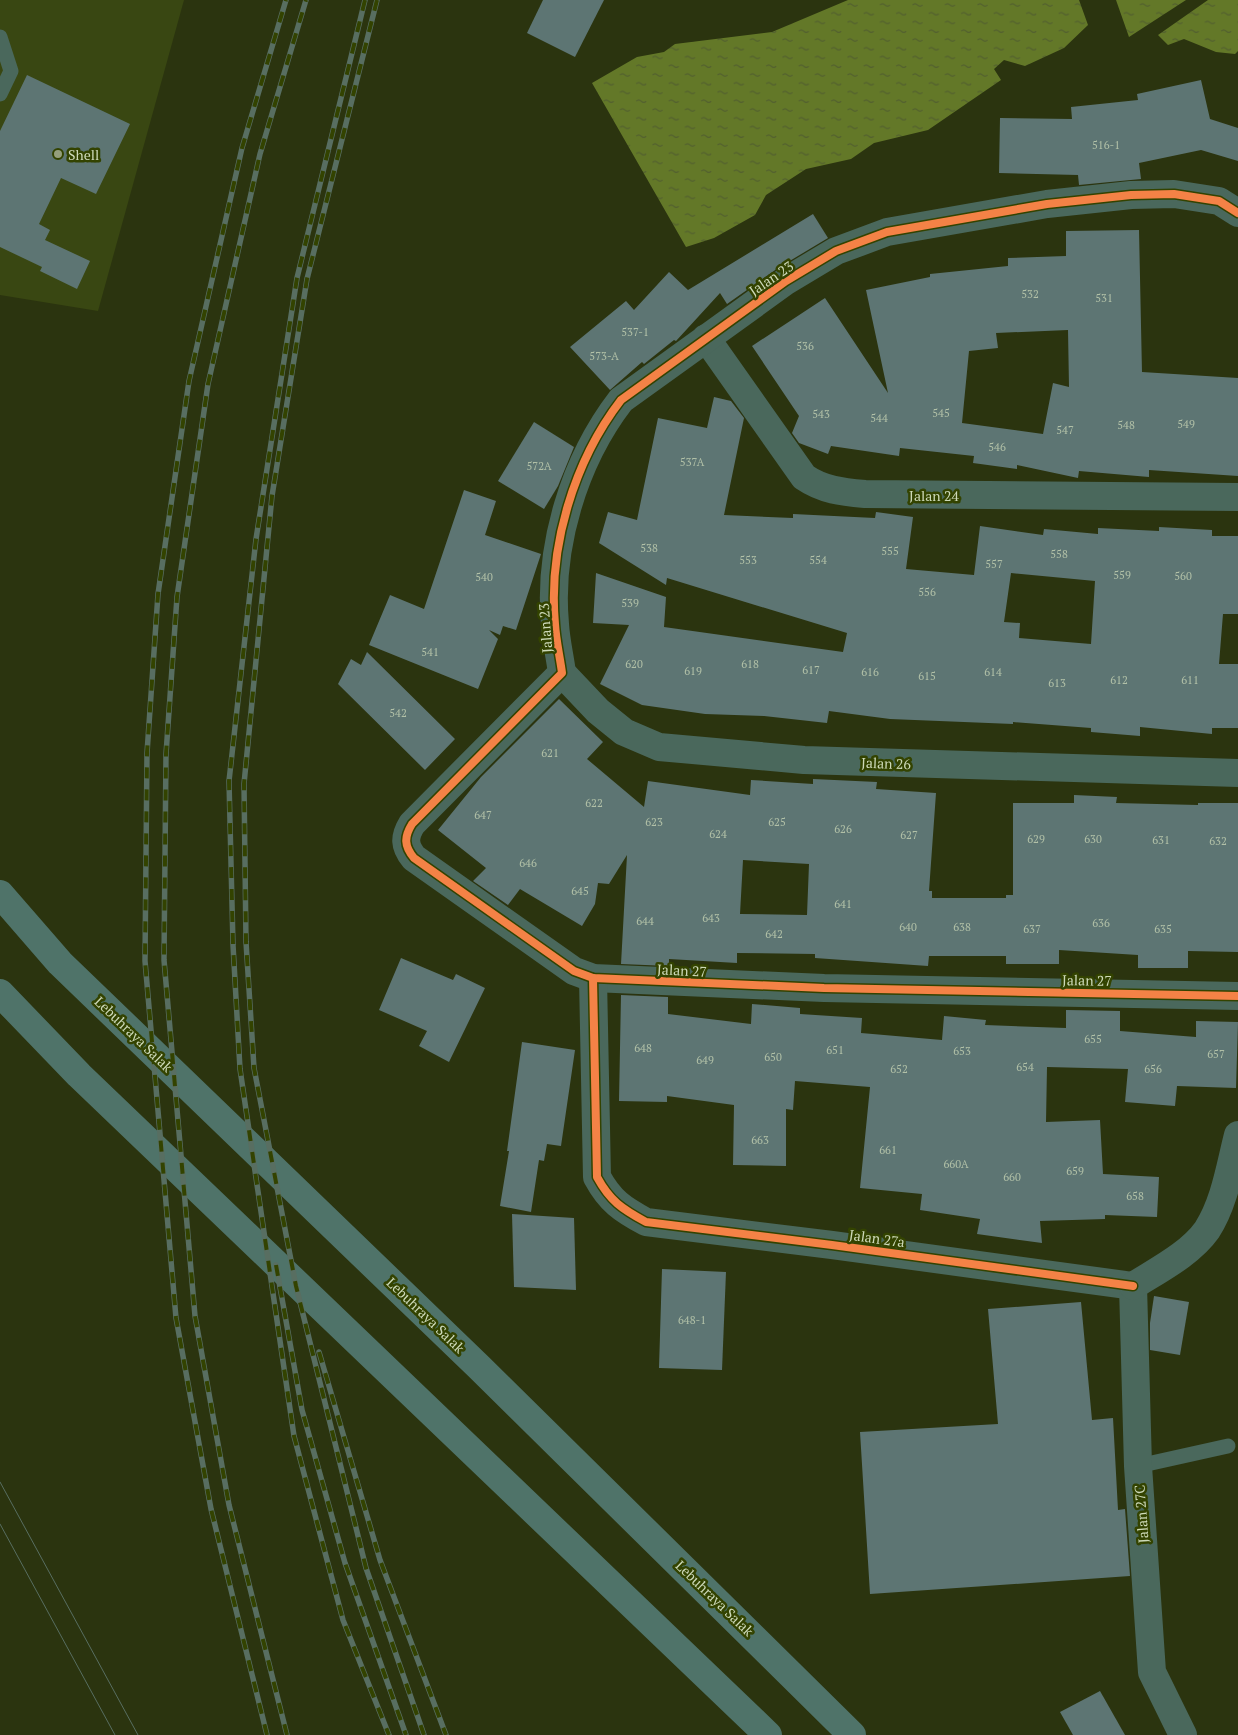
<svg xmlns="http://www.w3.org/2000/svg" width="1238" height="1735" font-family="'PT Serif',serif">
  <defs>
    <pattern id="water-ripples" width="26" height="14" patternUnits="userSpaceOnUse" patternTransform="scale(1.25)"><rect width="26" height="14" fill="#637828"/><path d="M2 4q2-2 4 0t4 0M15 11q2-2 4 0t4 0" fill="none" stroke="#525f2f"/></pattern>
  </defs>
  <rect width="100%" height="100%" fill="#2b340f"/>
  <path fill="#394712" d="M 0,0 L 184,0 L 98,311 L 0,295 Z"/>
  <g fill="url(#water-ripples)">
    <path d="M 848,0 L 1079,0 L 1088,25 L 1064,48 L 1025,66 L 1004,60 L 994,69 L 1001,80 L 928,130 L 874,143 L 851,159 L 806,169 L 766,195 L 755,215 L 714,238 L 686,247 L 592,83 L 637,57 L 664,52 L 675,44 L 772,32 Z"/>
    <path d="M 1116,0 L 1186,0 L 1129,37 Z"/>
    <path d="M 1208,0 L 1238,0 L 1238,51 L 1235,54 L 1216,52 L 1184,39 L 1168,45 L 1158,35 Z"/>
  </g>
  <g fill="#5d7573" fill-rule="evenodd">
    <path d="M 543,0 L 604,0 L 575,57 L 527,33 Z"/>
    <path d="M 27,75 L 130,124 L 96,194 L 61,178 L 39,224 L 50,230 L 45,240 L 90,261 L 77,289 L 40,271 L 42,267 L 0,247 L 0,131 Z"/>
    <path d="M 1201,80 L 1210,119 L 1238,128 L 1238,161 L 1201,150 L 1139,163 L 1141,179 L 1079,185 L 1078,175 L 999,173 L 1000,118 L 1072,119 L 1071,107 L 1138,100 L 1137,94 Z"/>
    <path d="M 813,214 L 828,238 L 778,268 L 727,304 L 720,293 L 676,341 L 674,340 L 644,364 L 642,362 L 610,390 L 570,347 L 626,301 L 634,310 L 669,272 L 688,290 Z"/>
    <path d="M 1139,230 L 1142,372 L 1238,378 L 1238,476 L 1149,470 L 1149,477 L 1079,471 L 1078,478 L 1017,465 L 1017,469 L 973,463 L 974,456 L 900,448 L 899,456 L 831,446 L 828,454 L 799,443 L 792,433 L 799,416 L 752,346 L 825,298 L 888,393 L 866,290 L 930,277 L 930,274 L 1008,266 L 1008,258 L 1066,256 L 1066,231 ZM 1068,330 L 1069,387 L 1053,383 L 1043,434 L 962,423 L 969,351 L 998,348 L 996,333 Z"/>
    <path d="M 714,397 L 731,401 L 744,418 L 724,515 L 793,518 L 793,514 L 875,518 L 876,512 L 913,517 L 906,569 L 974,575 L 980,526 L 1043,535 L 1044,529 L 1098,534 L 1098,528 L 1159,531 L 1159,527 L 1212,530 L 1212,536 L 1238,536 L 1238,614 L 1223,614 L 1219,664 L 1238,664 L 1238,728 L 1212,728 L 1212,734 L 1140,727 L 1140,736 L 1091,732 L 1091,728 L 1013,722 L 1013,724 L 890,719 L 829,711 L 827,723 L 764,716 L 705,714 L 642,705 L 600,684 L 629,625 L 593,623 L 596,573 L 666,597 L 664,627 L 843,652 L 847,633 L 667,578 L 666,585 L 599,543 L 608,512 L 637,520 L 658,418 L 707,428 ZM 1011,573 L 1095,581 L 1091,644 L 1019,638 L 1020,623 L 1004,622 Z"/>
    <path d="M 534,422 L 574,447 L 558,486 L 544,509 L 498,481 Z"/>
    <path d="M 464,490 L 496,501 L 485,535 L 541,554 L 516,630 L 503,626 L 500,635 L 489,630 L 498,639 L 478,689 L 369,645 L 390,595 L 424,609 Z"/>
    <path d="M 367,652 L 455,739 L 425,770 L 338,684 L 351,659 L 361,665 Z"/>
    <path d="M 559,699 L 603,742 L 587,759 L 644,807 L 648,781 L 750,795 L 751,780 L 813,784 L 813,779 L 877,782 L 876,789 L 936,793 L 929,891 L 932,891 L 932,898 L 1006,898 L 1006,895 L 1013,895 L 1013,803 L 1074,803 L 1074,795 L 1117,797 L 1116,803 L 1198,805 L 1198,803 L 1238,803 L 1238,952 L 1188,951 L 1188,968 L 1138,968 L 1138,955 L 1059,950 L 1059,964 L 1006,964 L 1006,956 L 929,956 L 928,966 L 815,958 L 815,954 L 737,953 L 737,963 L 669,959 L 669,966 L 621,964 L 627,855 L 609,884 L 598,883 L 595,904 L 582,926 L 520,889 L 508,905 L 473,881 L 486,868 L 438,830 L 481,777 ZM 743,860 L 809,864 L 807,915 L 740,914 Z"/>
    <path d="M 401,958 L 453,980 L 456,974 L 485,988 L 449,1062 L 419,1046 L 427,1031 L 379,1010 Z"/>
    <path d="M 621,995 L 668,997 L 668,1014 L 751,1024 L 752,1004 L 800,1008 L 800,1014 L 862,1018 L 861,1033 L 942,1040 L 944,1016 L 986,1020 L 985,1025 L 1066,1028 L 1066,1010 L 1120,1011 L 1120,1031 L 1196,1037 L 1196,1021 L 1238,1022 L 1236,1088 L 1177,1086 L 1175,1106 L 1125,1102 L 1128,1069 L 1047,1067 L 1046,1122 L 1100,1120 L 1103,1174 L 1159,1177 L 1157,1217 L 1105,1215 L 1105,1219 L 1040,1221 L 1042,1243 L 977,1234 L 980,1219 L 920,1210 L 922,1194 L 860,1188 L 870,1087 L 795,1081 L 793,1110 L 786,1109 L 786,1166 L 733,1165 L 734,1105 L 667,1096 L 667,1102 L 619,1101 Z"/>
    <path d="M 522,1042 L 575,1050 L 561,1146 L 547,1144 L 544,1161 L 539,1160 L 531,1212 L 500,1206 L 509,1151 L 507,1151 Z"/>
    <path d="M 512,1214 L 574,1218 L 576,1290 L 514,1287 Z"/>
    <path d="M 662,1269 L 726,1272 L 722,1370 L 659,1368 Z"/>
    <path d="M 1154,1296 L 1189,1302 L 1180,1355 L 1150,1350 L 1150,1323 Z"/>
    <path d="M 1081,1302 L 1092,1420 L 1113,1418 L 1118,1510 L 1125,1509 L 1130,1576 L 870,1594 L 860,1432 L 998,1424 L 988,1309 Z"/>
    <path d="M 1100,1691 L 1125,1735 L 1073,1735 L 1060,1712 Z"/>
  </g>
  <g fill="none" stroke-linecap="round" stroke-linejoin="round">
    <g stroke="#4a685c" stroke-width="15">
      <path d="M 0,37 L 11,71 L 0,94"/>
      <path d="M 1138,1466 L 1228,1446"/>
    </g>
    <g stroke="#4a685c" stroke-width="28">
      <path d="M 706,338 L 804,477 C 823,490 842,492 865,494 L 1238,497"/>
      <path d="M 562,673 L 412,824 C 404,837 404,846 414,858 L 574,971 L 593,978 L 824,988 L 1238,996"/>
      <path d="M 562,673 C 560,657 556,641 555,624 C 548,547 574,461 621,400 L 786,281 L 836,251 L 887,232 L 1047,204 L 1131,195 L 1174,194 L 1219,201 L 1238,213"/>
      <path d="M 562,673 L 598,711 L 624,732 L 659,747 L 804,760 L 1238,773"/>
      <path d="M 593,978 L 597,1177 C 610,1201 622,1209 646,1222 L 832,1245 L 1133,1286"/>
      <path d="M 1133,1286 L 1138,1466 L 1152,1672 L 1183,1735"/>
      <path d="M 1133,1286 C 1158,1270 1190,1254 1207,1230 C 1225,1202 1230,1166 1238,1135"/>
    </g>
    <g stroke="#4f7369" stroke-width="28">
      <path d="M 0,894 L 60,963 L 479,1367 L 852,1735"/>
      <path d="M 0,993 L 79,1075 L 768,1735"/>
    </g>
    <g stroke="#586e61" stroke-width="1">
      <path d="M 0,1482 L 138,1735"/>
      <path d="M 0,1524 L 115,1735"/>
    </g>
    <g stroke="#586e61" stroke-width="5.5">
      <g id="rail">
        <path d="M 365,0 L 297,278 L 256,539 L 229,781 L 233,945 L 240,1069 L 294,1436 L 343,1620 L 389,1735"/>
        <path d="M 377,0 L 307,279 L 272,496 L 244,784 L 246,942 L 254,1068 L 296,1286 L 366,1568 L 424,1735"/>
        <path d="M 276,1265 L 302,1410 L 345,1563 L 406,1735"/>
        <path d="M 319,1352 L 380,1560 L 446,1735"/>
        <path d="M 267,1735 L 211,1509 L 176,1318 L 145,961 L 147,753 L 158,594 L 189,381 L 242,148 L 286,0"/>
        <path d="M 287,1735 L 229,1505 L 195,1316 L 164,960 L 166,754 L 177,597 L 208,384 L 260,154 L 306,0"/>
      </g>
    </g>
    <use href="#rail" stroke="#334300" stroke-width="4" stroke-dasharray="11" stroke-linecap="butt"/>
    <g stroke="#334300" stroke-width="11">
      <g id="cycleway">
        <path d="M 1238,213 L 1219,201 L 1174,194 L 1131,195 L 1047,204 L 887,232 L 836,251 L 786,281 L 621,400 C 574,461 548,547 555,624 C 556,641 560,657 562,673 L 412,824 C 404,837 404,846 414,858 L 574,971 L 593,978 L 824,988 L 1238,996"/>
        <path d="M 593,978 L 597,1177 C 610,1201 622,1209 646,1222 L 832,1245 L 1133,1286"/>
      </g>
    </g>
    <use href="#cycleway" stroke="#f48246" stroke-width="8"/>
  </g>
  <circle fill="#949f7d" stroke="#334300" stroke-width="2" cx="58" cy="154" r="5"/>
  <g text-anchor="middle" dominant-baseline="central" stroke-width="5" stroke-linejoin="round" paint-order="stroke">
    <g font-size="11" fill="#b1c0a7">
      <text x="1106" y="145">516-1</text>
      <text x="1030" y="294">532</text>
      <text x="1104" y="298">531</text>
      <text x="635" y="332">537-1</text>
      <text x="805" y="346">536</text>
      <text x="604" y="356">573-A</text>
      <text x="941" y="413">545</text>
      <text x="821" y="414">543</text>
      <text x="879" y="418">544</text>
      <text x="1186" y="424">549</text>
      <text x="1126" y="425">548</text>
      <text x="1065" y="430">547</text>
      <text x="997" y="447">546</text>
      <text x="692" y="462">537A</text>
      <text x="539" y="466">572A</text>
      <text x="649" y="548">538</text>
      <text x="890" y="551">555</text>
      <text x="1059" y="554">558</text>
      <text x="748" y="560">553</text>
      <text x="818" y="560">554</text>
      <text x="994" y="564">557</text>
      <text x="1122" y="575">559</text>
      <text x="1183" y="576">560</text>
      <text x="484" y="577">540</text>
      <text x="927" y="592">556</text>
      <text x="630" y="603">539</text>
      <text x="430" y="652">541</text>
      <text x="634" y="664">620</text>
      <text x="750" y="664">618</text>
      <text x="811" y="670">617</text>
      <text x="693" y="671">619</text>
      <text x="870" y="672">616</text>
      <text x="993" y="672">614</text>
      <text x="927" y="676">615</text>
      <text x="1119" y="680">612</text>
      <text x="1190" y="680">611</text>
      <text x="1057" y="683">613</text>
      <text x="398" y="713">542</text>
      <text x="550" y="753">621</text>
      <text x="594" y="803">622</text>
      <text x="483" y="815">647</text>
      <text x="654" y="822">623</text>
      <text x="777" y="822">625</text>
      <text x="843" y="829">626</text>
      <text x="718" y="834">624</text>
      <text x="909" y="835">627</text>
      <text x="1036" y="839">629</text>
      <text x="1093" y="839">630</text>
      <text x="1161" y="840">631</text>
      <text x="1218" y="841">632</text>
      <text x="528" y="863">646</text>
      <text x="580" y="891">645</text>
      <text x="843" y="904">641</text>
      <text x="711" y="918">643</text>
      <text x="645" y="921">644</text>
      <text x="1101" y="923">636</text>
      <text x="908" y="927">640</text>
      <text x="962" y="927">638</text>
      <text x="1032" y="929">637</text>
      <text x="1163" y="929">635</text>
      <text x="774" y="934">642</text>
      <text x="1093" y="1039">655</text>
      <text x="643" y="1048">648</text>
      <text x="835" y="1050">651</text>
      <text x="962" y="1051">653</text>
      <text x="1216" y="1054">657</text>
      <text x="773" y="1057">650</text>
      <text x="705" y="1060">649</text>
      <text x="1025" y="1067">654</text>
      <text x="899" y="1069">652</text>
      <text x="1153" y="1069">656</text>
      <text x="760" y="1140">663</text>
      <text x="888" y="1150">661</text>
      <text x="956" y="1164">660A</text>
      <text x="1075" y="1171">659</text>
      <text x="1012" y="1177">660</text>
      <text x="1135" y="1196">658</text>
      <text x="692" y="1320">648-1</text>
    </g>
    <g font-size="14" fill="#cdd9b8" stroke="#334300" text-anchor="start">
      <text x="68" y="154">Shell</text>
    </g>
    <g font-size="14" fill="#cdd9b8" stroke="#334300">
      <text transform="translate(771 278) rotate(-34)">Jalan 23</text>
      <text x="934" y="495">Jalan 24</text>
      <text transform="translate(545 628) rotate(-94)">Jalan 23</text>
      <text transform="translate(886 763) rotate(2)">Jalan 26</text>
      <text transform="translate(682 970) rotate(3)">Jalan 27</text>
      <text transform="translate(1087 980) rotate(1)">Jalan 27</text>
      <text transform="translate(134 1034) rotate(44)">Lebuhraya Salak</text>
      <text transform="translate(877 1238) rotate(8)">Jalan 27a</text>
      <text transform="translate(426 1315) rotate(44)">Lebuhraya Salak</text>
      <text transform="translate(1141 1514) rotate(-94)">Jalan 27C</text>
      <text transform="translate(715 1598) rotate(44)">Lebuhraya Salak</text>
    </g>
  </g>
</svg>
